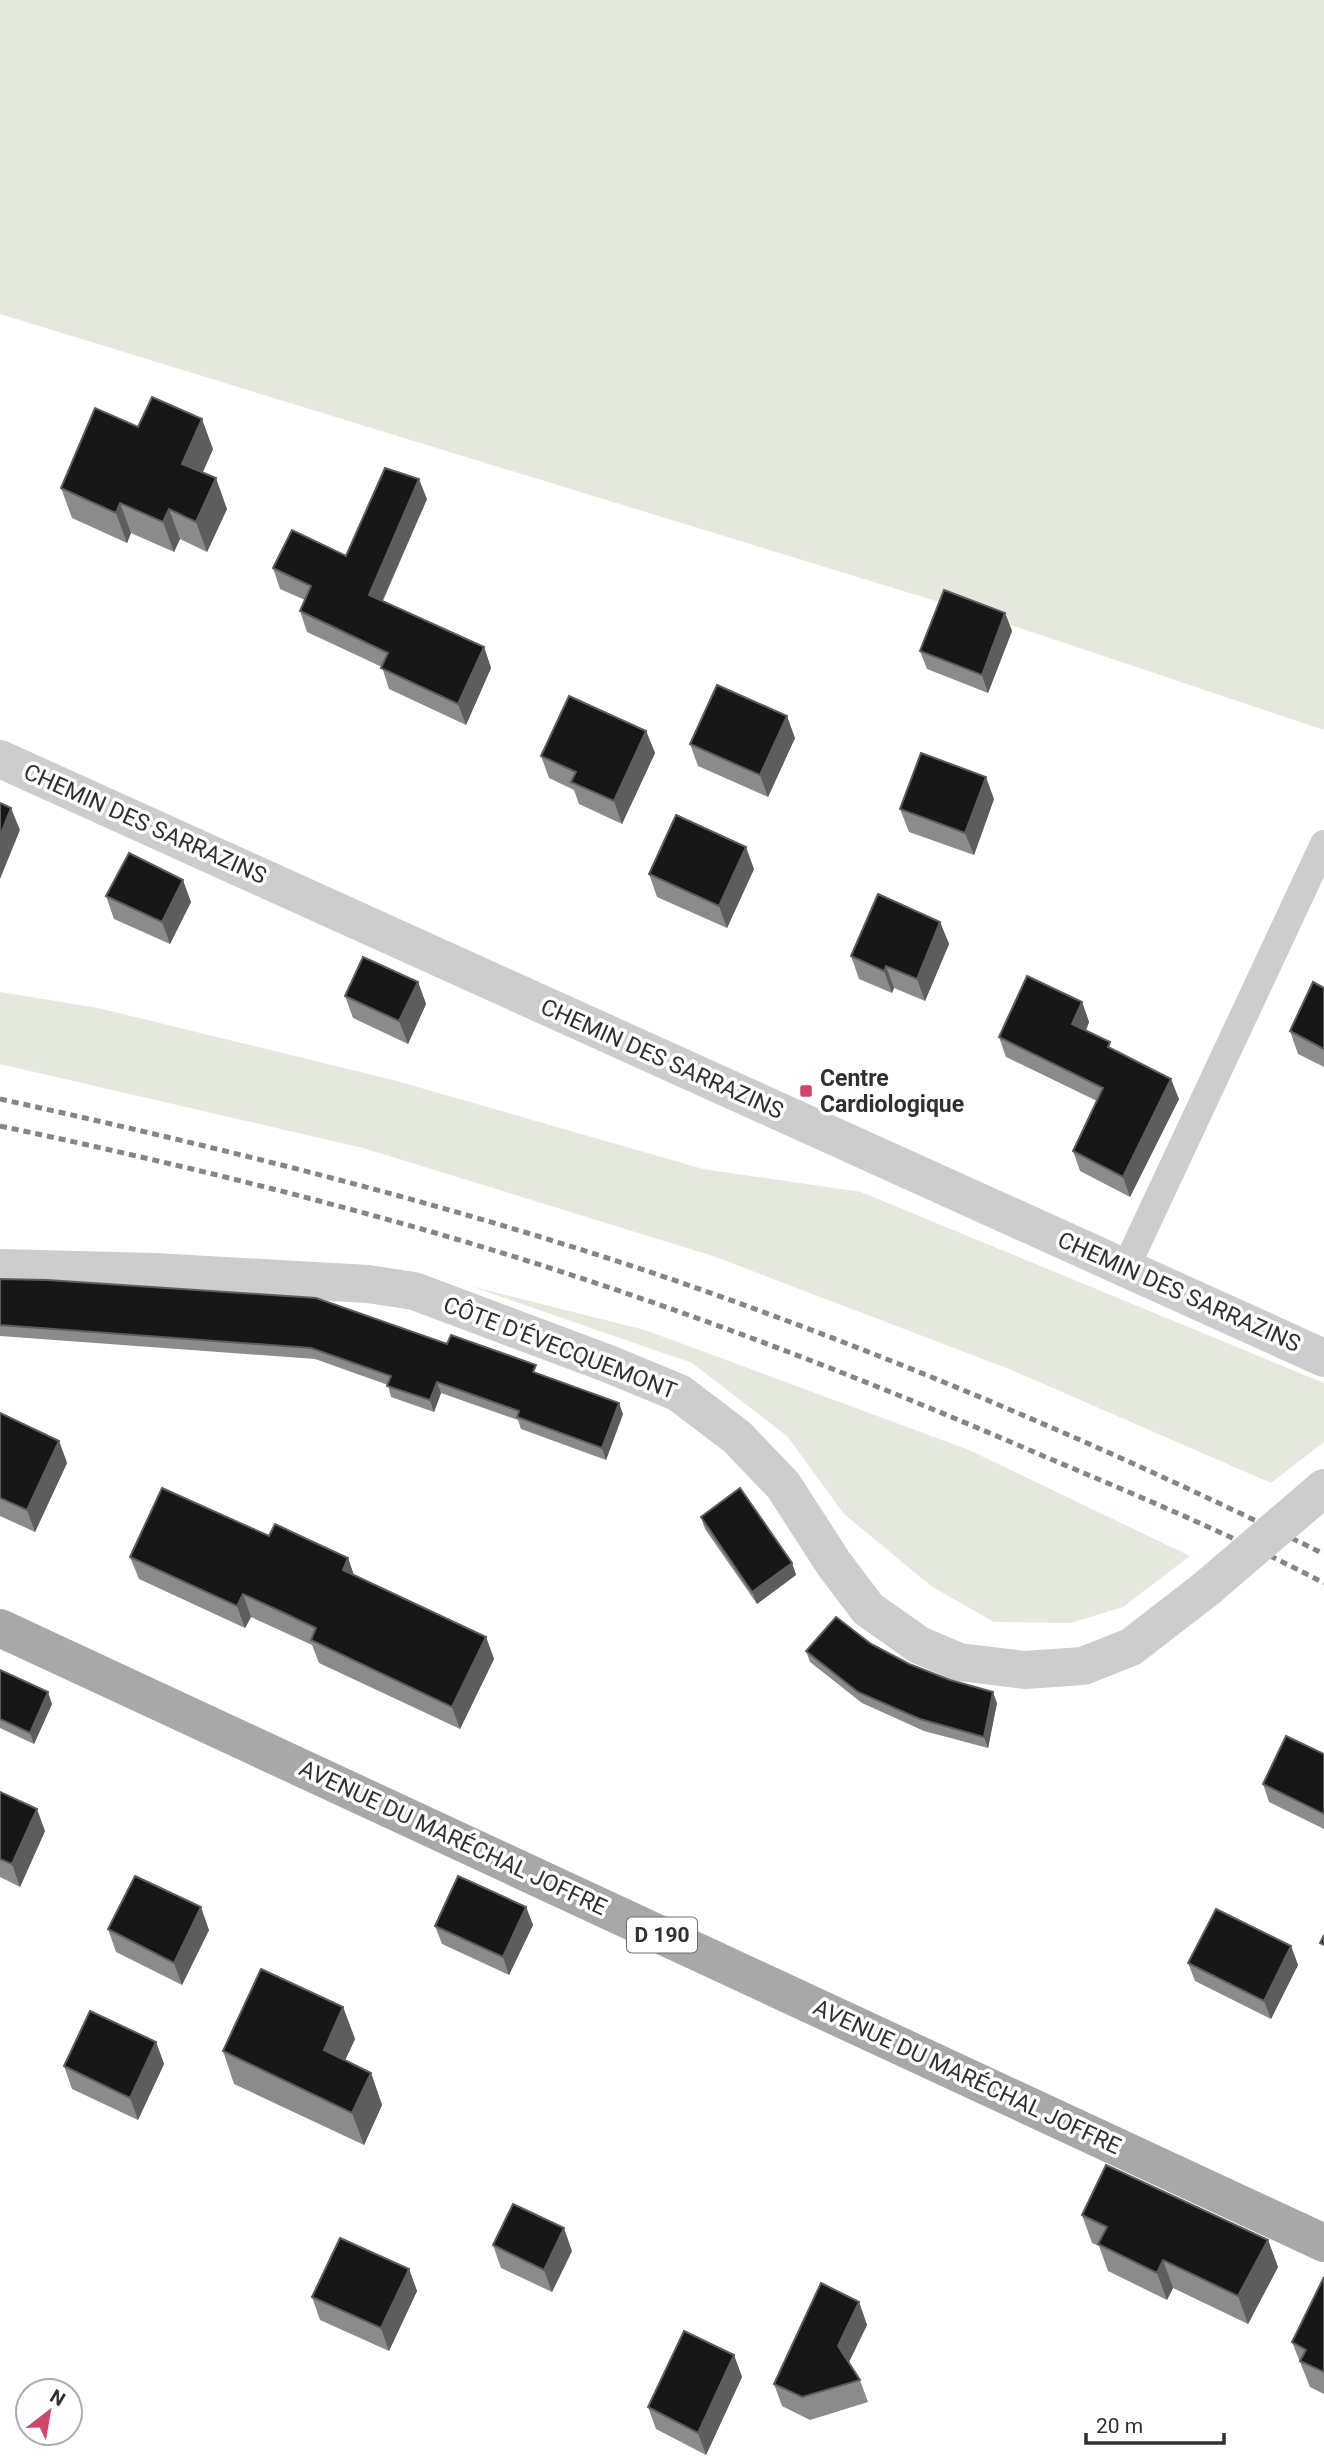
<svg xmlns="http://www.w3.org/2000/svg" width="1324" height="2461" font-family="Roboto,sans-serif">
  <rect width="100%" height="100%" fill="#fff"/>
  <g fill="#e5e8dd">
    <path d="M 0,0 L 1324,0 L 1324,730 L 975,613 L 0,314 Z"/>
    <path d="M 0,992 L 98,1008 L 393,1080 L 703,1169 L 861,1192 L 1324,1383 L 1324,1442 L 1271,1483 L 1009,1369 L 713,1256 L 363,1148 L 0,1064 Z"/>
    <path d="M 470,1286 L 645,1330 L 969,1450 L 1190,1556 L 1123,1607 L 1071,1623 L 994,1622 L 931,1586 L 844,1514 L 787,1436 L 692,1363 Z"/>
  </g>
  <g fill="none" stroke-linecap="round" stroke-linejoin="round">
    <path stroke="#cdcdcd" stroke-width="28" d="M 1126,1267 L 1324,844"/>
    <path stroke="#cdcdcd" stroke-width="38" d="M 0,759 L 1324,1358"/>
    <path stroke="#cdcdcd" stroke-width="38" d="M 0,1268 L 155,1272 L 368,1284 L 414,1291 L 609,1364 L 679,1393 L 737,1437 L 783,1485 L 834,1564 L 868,1609 L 919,1645 L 959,1662 L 1025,1670 L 1083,1666 L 1131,1647 L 1206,1589"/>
    <path stroke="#a8a8a8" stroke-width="38" d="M 0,1628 L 1324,2243"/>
    <g stroke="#858585" stroke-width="5" stroke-dasharray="7 5" stroke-linecap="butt">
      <path d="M 0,1099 C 232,1150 463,1207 688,1285 C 905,1361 1118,1452 1324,1554"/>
      <path d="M 0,1126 C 143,1156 285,1190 425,1230 C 638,1291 845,1370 1048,1458 C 1141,1497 1234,1536 1324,1583"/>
    </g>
    <path stroke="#cdcdcd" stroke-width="38" d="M 1206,1589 L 1324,1488"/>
  </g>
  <g fill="#8b8b8b">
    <path d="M 138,427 L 213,449 L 203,472 L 227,509 L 207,552 L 180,539 L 174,552 L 131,533 L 127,543 L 72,518 L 61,488 Z"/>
    <path d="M 427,499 L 383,601 L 484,647 L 491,668 L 466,725 L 389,689 L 382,667 L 307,632 L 300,611 L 305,600 L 280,589 L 273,568 L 346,556 Z"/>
    <path d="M 1005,613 L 1012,631 L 988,693 L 927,669 L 920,651 Z"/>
    <path d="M 646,731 L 655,753 L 622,824 L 579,804 L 574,790 L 549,778 L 541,756 Z"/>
    <path d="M 795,738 L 768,797 L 698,766 L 690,744 Z"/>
    <path d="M 994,799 L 974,855 L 909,832 L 900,809 Z"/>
    <path d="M 754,869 L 727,928 L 657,897 L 649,874 Z"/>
    <path d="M 106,896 L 191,902 L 170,944 L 114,919 Z"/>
    <path d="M 940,922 L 949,944 L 925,1001 L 894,988 L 892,993 L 859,979 L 851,956 Z"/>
    <path d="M 418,982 L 426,1004 L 408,1044 L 353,1018 L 345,996 Z"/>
    <path d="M 1324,988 L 1324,1067 L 1298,1054 L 1290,1031 Z"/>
    <path d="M 1082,1002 L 1089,1022 L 1086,1031 L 1179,1099 L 1130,1197 L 1080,1171 L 1073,1151 L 1097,1101 L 1006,1057 L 999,1037 Z"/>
    <path d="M 0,1279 L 447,1344 L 539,1374 L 623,1414 L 606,1460 L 521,1429 L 518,1420 L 441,1393 L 434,1412 L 391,1397 L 388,1385 L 315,1359 L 0,1336 Z"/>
    <path d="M 0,1413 L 59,1441 L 67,1463 L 35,1532 L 0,1516 Z"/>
    <path d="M 701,1517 L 792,1563 L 796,1575 L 757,1604 L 705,1529 Z"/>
    <path d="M 269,1536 L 348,1558 L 354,1576 L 486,1637 L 494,1659 L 460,1729 L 319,1663 L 312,1645 L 288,1634 L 251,1617 L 245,1628 L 139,1579 L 130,1557 Z"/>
    <path d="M 871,1644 L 909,1664 L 997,1703 L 988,1748 L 924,1731 L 862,1703 L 810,1662 L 806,1651 Z"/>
    <path d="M 0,1670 L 52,1704 L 34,1744 L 0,1728 Z"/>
    <path d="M 1324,1754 L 1324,1829 L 1269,1802 L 1263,1784 Z"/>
    <path d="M 0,1792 L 45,1831 L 20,1887 L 0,1877 Z"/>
    <path d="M 526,1907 L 533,1925 L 509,1975 L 442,1944 L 435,1926 Z"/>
    <path d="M 108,1929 L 209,1930 L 182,1985 L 116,1952 Z"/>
    <path d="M 1291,1946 L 1298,1965 L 1271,2019 L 1195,1981 L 1188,1963 Z"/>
    <path d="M 343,2007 L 355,2039 L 345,2060 L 371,2073 L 382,2105 L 364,2145 L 234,2084 L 223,2051 Z"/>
    <path d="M 156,2042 L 164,2064 L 138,2120 L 72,2089 L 64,2066 Z"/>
    <path d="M 1082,2215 L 1268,2240 L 1278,2267 L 1248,2324 L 1173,2288 L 1167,2300 L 1108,2271 L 1099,2246 L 1092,2243 Z"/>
    <path d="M 493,2245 L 572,2251 L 552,2292 L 501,2268 Z"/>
    <path d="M 409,2269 L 417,2291 L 389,2351 L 320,2320 L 312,2297 Z"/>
    <path d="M 1324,2277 L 1324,2394 L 1310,2387 L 1292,2342 Z"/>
    <path d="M 859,2302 L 867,2325 L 849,2362 L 860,2380 L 868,2402 L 810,2420 L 782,2406 L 774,2384 Z"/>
    <path d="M 734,2355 L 742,2377 L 706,2455 L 656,2429 L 648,2407 Z"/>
  </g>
  <g fill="#5d5d5d">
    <path d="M 202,419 L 213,449 L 193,494 L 182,464 Z"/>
    <path d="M 216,478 L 227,509 L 207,552 L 196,522 Z"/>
    <path d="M 419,479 L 427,499 L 376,615 L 369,595 Z"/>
    <path d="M 120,503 L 131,533 L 127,543 L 116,513 Z"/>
    <path d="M 169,509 L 180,539 L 174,552 L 163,522 Z"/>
    <path d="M 1005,613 L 1012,631 L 988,693 L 982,675 Z"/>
    <path d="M 484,647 L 491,668 L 466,725 L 458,704 Z"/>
    <path d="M 787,716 L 795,738 L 768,797 L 760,775 Z"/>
    <path d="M 646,731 L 655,753 L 622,824 L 614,801 Z"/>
    <path d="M 986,777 L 994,799 L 974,855 L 965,833 Z"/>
    <path d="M 11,808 L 20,830 L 0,879 L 0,836 Z"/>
    <path d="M 746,847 L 754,869 L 727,928 L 719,906 Z"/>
    <path d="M 183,880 L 191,902 L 170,944 L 162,922 Z"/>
    <path d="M 940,922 L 949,944 L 925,1001 L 917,979 Z"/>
    <path d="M 886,966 L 894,988 L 892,993 L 884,971 Z"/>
    <path d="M 418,982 L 426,1004 L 408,1044 L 399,1021 Z"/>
    <path d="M 1082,1002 L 1089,1022 L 1079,1044 L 1072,1024 Z"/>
    <path d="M 1171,1079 L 1179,1099 L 1130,1197 L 1123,1177 Z"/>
    <path d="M 437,1382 L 441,1393 L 434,1412 L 430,1400 Z"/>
    <path d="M 619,1403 L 623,1414 L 606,1460 L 602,1448 Z"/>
    <path d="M 59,1441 L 67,1463 L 35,1532 L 27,1510 Z"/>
    <path d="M 348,1558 L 356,1581 L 343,1570 Z"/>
    <path d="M 792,1563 L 796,1575 L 757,1604 L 752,1592 Z"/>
    <path d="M 243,1594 L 251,1617 L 245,1628 L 237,1606 Z"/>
    <path d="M 486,1637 L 494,1659 L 460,1729 L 452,1707 Z"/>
    <path d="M 48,1692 L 52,1704 L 34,1744 L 30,1733 Z"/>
    <path d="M 993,1692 L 997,1703 L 988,1748 L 984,1737 Z"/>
    <path d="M 37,1809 L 45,1831 L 20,1887 L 12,1864 Z"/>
    <path d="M 201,1907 L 209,1930 L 182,1985 L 174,1963 Z"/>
    <path d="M 526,1907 L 533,1925 L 509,1975 L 503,1957 Z"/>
    <path d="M 1291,1946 L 1298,1965 L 1271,2019 L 1264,2001 Z"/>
    <path d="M 343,2007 L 355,2039 L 335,2082 L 324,2050 Z"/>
    <path d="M 156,2042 L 164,2064 L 138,2120 L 130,2098 Z"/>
    <path d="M 371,2073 L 382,2105 L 364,2145 L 352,2113 Z"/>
    <path d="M 564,2228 L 572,2251 L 552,2292 L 544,2270 Z"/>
    <path d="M 1268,2240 L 1278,2267 L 1248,2324 L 1238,2296 Z"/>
    <path d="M 1163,2260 L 1173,2288 L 1167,2300 L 1157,2273 Z"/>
    <path d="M 409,2269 L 417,2291 L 389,2351 L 381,2328 Z"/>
    <path d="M 859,2302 L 867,2325 L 846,2368 L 838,2346 Z"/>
    <path d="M 734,2355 L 742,2377 L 706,2455 L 698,2433 Z"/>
  </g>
  <g fill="#171717" stroke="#5d5d5d" stroke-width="2">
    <path d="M 152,397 L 202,419 L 182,464 L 216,478 L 196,522 L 169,509 L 163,522 L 120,503 L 116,513 L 61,488 L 95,408 L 138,427 Z"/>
    <path d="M 385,468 L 419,479 L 369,595 L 484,647 L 458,704 L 381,668 L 388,653 L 300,611 L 311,586 L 273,568 L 292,530 L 346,556 Z"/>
    <path d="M 944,590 L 1005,613 L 982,675 L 920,651 Z"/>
    <path d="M 717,685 L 787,716 L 760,775 L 690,744 Z"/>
    <path d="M 569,696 L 646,731 L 614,801 L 571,782 L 576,772 L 541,756 Z"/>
    <path d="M 921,753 L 986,777 L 965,833 L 900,809 Z"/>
    <path d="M 0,803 L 11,808 L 0,836 Z"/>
    <path d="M 676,815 L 746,847 L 719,906 L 649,874 Z"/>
    <path d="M 129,853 L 183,880 L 162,922 L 106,896 Z"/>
    <path d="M 878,894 L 940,922 L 917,979 L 886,966 L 884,971 L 851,956 Z"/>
    <path d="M 363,957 L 418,982 L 399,1021 L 345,996 Z"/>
    <path d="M 1027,976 L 1082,1002 L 1072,1024 L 1110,1042 L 1108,1047 L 1171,1079 L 1123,1177 L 1073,1151 L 1103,1088 L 999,1037 Z"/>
    <path d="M 1313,982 L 1324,988 L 1324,1049 L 1290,1031 Z"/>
    <path d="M 0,1279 L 47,1280 L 316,1298 L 447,1344 L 451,1335 L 536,1365 L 533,1372 L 619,1403 L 602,1448 L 517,1417 L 519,1411 L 437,1382 L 430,1400 L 387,1386 L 391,1376 L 311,1348 L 0,1325 Z"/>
    <path d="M 0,1413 L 59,1441 L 27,1510 L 0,1498 Z"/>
    <path d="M 162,1488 L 269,1536 L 275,1524 L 311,1541 L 348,1558 L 343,1570 L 486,1637 L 452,1707 L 311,1640 L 316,1628 L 280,1611 L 243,1594 L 237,1606 L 130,1557 Z"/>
    <path d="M 740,1488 L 792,1563 L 752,1592 L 701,1517 Z"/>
    <path d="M 836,1617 L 871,1644 L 909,1664 L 950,1680 L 993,1692 L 984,1737 L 920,1719 L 858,1692 L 806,1651 Z"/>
    <path d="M 0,1670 L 48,1692 L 30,1733 L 0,1719 Z"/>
    <path d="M 1286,1736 L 1324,1754 L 1324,1814 L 1263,1784 Z"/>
    <path d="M 0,1792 L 37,1809 L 12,1864 L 0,1859 Z"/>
    <path d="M 135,1876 L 201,1907 L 174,1963 L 108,1929 Z"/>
    <path d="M 458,1876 L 526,1907 L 503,1957 L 435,1926 Z"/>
    <path d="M 1216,1909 L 1291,1946 L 1264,2001 L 1188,1963 Z"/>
    <path d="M 1324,1935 L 1324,1945 L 1320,1943 Z"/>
    <path d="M 261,1969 L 343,2007 L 324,2050 L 371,2073 L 352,2113 L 223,2051 Z"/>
    <path d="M 90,2011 L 156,2042 L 130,2098 L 64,2066 Z"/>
    <path d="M 1106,2165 L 1268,2240 L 1238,2296 L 1163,2260 L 1157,2273 L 1098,2244 L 1107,2227 L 1082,2215 Z"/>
    <path d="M 513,2204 L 564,2228 L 544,2270 L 493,2245 Z"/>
    <path d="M 340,2238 L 409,2269 L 381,2328 L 312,2297 Z"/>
    <path d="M 1324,2277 L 1324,2372 L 1300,2361 L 1306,2350 L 1292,2342 Z"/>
    <path d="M 821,2283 L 859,2302 L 838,2346 L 860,2380 L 802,2397 L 774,2384 Z"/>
    <path d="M 684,2331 L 734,2355 L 698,2433 L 648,2407 Z"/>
  </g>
  <rect fill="#d34569" stroke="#fff" stroke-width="2.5" x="799" y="1084" width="14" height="14" rx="3.5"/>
  <g text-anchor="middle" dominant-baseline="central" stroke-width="7" stroke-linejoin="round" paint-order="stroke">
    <rect fill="#fff" stroke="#6e6e6e" stroke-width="2" x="627" y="1917.5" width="70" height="35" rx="5"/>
    <g font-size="21" font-weight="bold" fill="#303030">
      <text x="662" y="1935">D 190</text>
    </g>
    <g font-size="23" fill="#303030" stroke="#fff">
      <text transform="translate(145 824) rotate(24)">CHEMIN DES SARRAZINS</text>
      <text transform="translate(662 1059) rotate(24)">CHEMIN DES SARRAZINS</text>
      <text transform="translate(1179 1292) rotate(24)">CHEMIN DES SARRAZINS</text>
      <text transform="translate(560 1348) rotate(21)">CÔTE D'ÉVECQUEMONT</text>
      <text transform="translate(453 1838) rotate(25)">AVENUE DU MARÉCHAL JOFFRE</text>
      <text transform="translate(967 2077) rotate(25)">AVENUE DU MARÉCHAL JOFFRE</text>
    </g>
    <g font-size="23" font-weight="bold" fill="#303030" stroke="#fff" text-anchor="start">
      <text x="820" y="1078">Centre<tspan x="820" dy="26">Cardiologique</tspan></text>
    </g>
  </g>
  <g transform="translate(49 2412) rotate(31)"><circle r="33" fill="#ffffff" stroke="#acacac" stroke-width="2"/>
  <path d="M0-5L12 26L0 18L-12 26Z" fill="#d34569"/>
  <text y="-10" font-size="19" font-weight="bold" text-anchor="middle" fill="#303030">N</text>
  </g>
  <path d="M1086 2433v10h138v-10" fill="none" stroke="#303030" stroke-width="3.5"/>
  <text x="1096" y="2433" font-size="21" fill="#303030" stroke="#ffffff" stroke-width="5" paint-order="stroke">20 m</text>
</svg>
